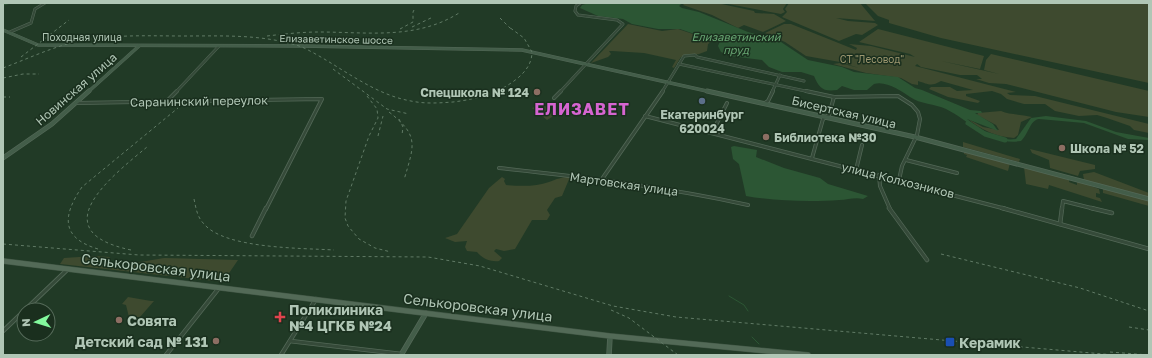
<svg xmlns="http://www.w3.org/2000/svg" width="1152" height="358" font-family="'Golos Text',sans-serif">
  <rect width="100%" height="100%" fill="#213a26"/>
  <g fill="#3e4a2f">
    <path d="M 685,3 L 717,3 L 754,11 L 755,13 L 774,14 L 786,21 L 763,32 L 744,25 L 738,28 L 712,15 L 683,5 Z"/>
    <path d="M 723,3 L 787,3 L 783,9 L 785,12 L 781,14 Z"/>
    <path d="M 789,3 L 860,3 L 875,21 L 836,18 L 848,21 L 875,23 L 878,25 L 862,35 L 856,34 L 839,41 L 782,17 L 787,12 L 785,9 Z"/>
    <path d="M 865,3 L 1149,3 L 1149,83 L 941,38 L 889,23 L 889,20 L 878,16 Z"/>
    <path d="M 628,24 L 662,31 L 678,29 L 696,35 L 706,42 L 711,42 L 708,44 L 707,51 L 699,54 L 681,57 L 674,68 L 672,67 L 676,60 L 644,53 L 612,51 L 609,51 L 611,54 L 608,57 L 591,63 Z"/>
    <path d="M 784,24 L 791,24 L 856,50 L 857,48 L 849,44 L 871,46 L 915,57 L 910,54 L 859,42 L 878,29 L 984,56 L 980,69 L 941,61 L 999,74 L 984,70 L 986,60 L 991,54 L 1149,91 L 1149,117 L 1116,112 L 1006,84 L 989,83 L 976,79 L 982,79 L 977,75 L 960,75 L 921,67 L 917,64 L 915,66 L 1016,92 L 1007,93 L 1010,95 L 1035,96 L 1149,124 L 1149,133 L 1134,130 L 1130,126 L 1107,118 L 1097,115 L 1079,116 L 1055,111 L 1045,104 L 1024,104 L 1007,99 L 1001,94 L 992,91 L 966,94 L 966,96 L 980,101 L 978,103 L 948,97 L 929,89 L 931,87 L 950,87 L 957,91 L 973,90 L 941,81 C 931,87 928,84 918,81 L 918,85 L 912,84 L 901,78 L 866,73 L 833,64 L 840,63 L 859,68 L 840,62 L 806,56 L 785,42 L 765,33 Z"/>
    <path d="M 542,104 L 557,114 L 547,120 L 532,108 Z"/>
    <path d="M 1001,111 C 1010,115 1021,114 1032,117 L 1021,122 L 1018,135 L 1014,138 C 997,137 981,130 968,119 L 983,127 L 999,130 L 996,125 L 977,115 L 978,113 Z"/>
    <path d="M 963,142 L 1020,159 L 1019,162 L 963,147 Z"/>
    <path d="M 1030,149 L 1095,165 L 1095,169 L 1080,171 L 1078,176 L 1050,168 L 1049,160 L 1032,153 Z"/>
    <path d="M 964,151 L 1010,163 L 1008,171 L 966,157 L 967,155 L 964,154 Z"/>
    <path d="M 1024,167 L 1069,180 L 1069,182 L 1077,185 L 1077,181 L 1099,189 L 1100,194 L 1096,193 L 1096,197 L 1100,198 L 1102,202 L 1049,185 L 1048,189 L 1026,184 Z"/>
    <path d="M 1094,172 L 1149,193 L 1149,197 L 1084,180 L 1083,174 Z"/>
    <path d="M 502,177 L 505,179 L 504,181 L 506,185 C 519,186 536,187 549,182 C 557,179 561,177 570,177 L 562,196 L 555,198 L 547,210 L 550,215 L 547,220 L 532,220 L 515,249 L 504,251 L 496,249 L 494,251 L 502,258 L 499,261 C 491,262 483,259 477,252 L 467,251 L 465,247 L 467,241 L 455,242 L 445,238 L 457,234 L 489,188 Z"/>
    <path d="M 1103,188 L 1149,201 L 1149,206 L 1103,193 Z"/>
    <path d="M 94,256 L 110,257 L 102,267 L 126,269 L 134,263 L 164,258 L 238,260 L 223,282 L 60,264 L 64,258 Z"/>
    <path d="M 128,297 L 151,301 L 154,301 L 140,317 L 129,317 L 126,305 L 122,304 Z"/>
  </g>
  <g fill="#2c5634">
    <path d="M 589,3 L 682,3 L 679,6 L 682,8 L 699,12 L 748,32 L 778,40 L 808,60 L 842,67 L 854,72 L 898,77 L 915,88 L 922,90 L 970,110 L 981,111 L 982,113 L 975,113 L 993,124 L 998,131 L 967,119 C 979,129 999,142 1016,139 L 1031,118 L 1046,116 L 1086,121 L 1116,132 L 1149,138 L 1149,140 L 1128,139 L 1084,123 L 1039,119 C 1030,120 1028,135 1021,141 C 991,146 970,121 946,109 C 935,104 920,104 910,97 C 902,91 885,80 874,84 L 867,90 L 854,90 L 842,86 L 837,90 C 823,92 819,88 814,76 L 801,72 L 782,72 L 769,67 L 762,60 L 730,56 L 721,52 L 718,46 L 721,39 L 710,36 L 700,32 L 703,34 L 700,36 L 680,29 L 658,29 L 632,24 L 623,19 L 598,16 L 580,8 L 582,5 Z"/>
    <path d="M 734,146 L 757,150 L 756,157 L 784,168 L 820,178 L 828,184 L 868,196 L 863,199 C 854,197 848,200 839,200 C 811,202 773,201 746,196 L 739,164 L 733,159 L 731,147 Z"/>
  </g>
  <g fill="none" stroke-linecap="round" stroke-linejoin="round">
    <g stroke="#2c5634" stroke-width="1">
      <path d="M 3,5 L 11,3"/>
      <path d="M 729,296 L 744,305 L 748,311"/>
      <path d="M 752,337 L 759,344"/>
    </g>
    <path stroke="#2c5634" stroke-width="5" d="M 968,123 L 985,134 L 1005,140"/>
    <g stroke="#536857" stroke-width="3">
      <g id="street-far2">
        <path d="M 10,32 L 31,23 L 35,9 L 45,3"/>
        <path d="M 679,64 L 810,92"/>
        <path d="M 176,92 L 219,46"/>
        <path d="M 560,92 L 623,24 L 617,20 L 578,15 L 575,11 L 576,6 L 580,3"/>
        <path d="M 662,92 L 684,56 L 695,55 L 697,57 L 804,81"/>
        <path d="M 772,92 L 780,75"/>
      </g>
    </g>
    <g stroke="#536857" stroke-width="4">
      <g id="street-far1">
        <path d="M 806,91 L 834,97 L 898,96 L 912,105 L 918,112 L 920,119 L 917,135 L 902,166 L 899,180"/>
        <path d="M 554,98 L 561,91"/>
        <path d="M 167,101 L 177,91"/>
        <path d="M 76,103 L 322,99 L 266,209"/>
        <path d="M 765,103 L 768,101 L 773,91"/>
        <path d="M 645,116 L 1006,209"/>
        <path d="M 712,133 L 727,103"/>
        <path d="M 812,158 L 823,119 L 829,115 L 834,97"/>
        <path d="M 906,160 L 957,173"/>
        <path d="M 499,168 C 583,177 666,187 748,205"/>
        <path d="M 856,170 L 862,145"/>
        <path d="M 879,175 L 880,186 L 890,209"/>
        <path d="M 602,179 L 663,91"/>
        <path d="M 1062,209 L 1063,201 L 1095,209"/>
      </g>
    </g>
    <g stroke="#536857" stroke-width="4.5">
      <g id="street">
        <path d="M 889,208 L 927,260"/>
        <path d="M 1002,208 L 1149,249"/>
        <path d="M 1091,208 L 1112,213"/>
        <path d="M 1060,224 L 1062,208"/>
        <path d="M 252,236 L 266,208"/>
        <path d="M 25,310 L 68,269"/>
        <path d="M 3,331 L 24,311"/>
        <path d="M 290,341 L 401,354"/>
        <path d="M 166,355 L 219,288"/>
        <path d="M 281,355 L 316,299"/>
      </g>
    </g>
    <g stroke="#536857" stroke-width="3.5">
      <g id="secondary-far2">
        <path d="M 3,30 L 38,45 L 301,46 L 522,50 L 711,92"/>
        <path d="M 88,92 L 139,46"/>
      </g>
    </g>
    <g stroke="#536857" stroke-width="5">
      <g id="secondary-far1">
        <path d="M 707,91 L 915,137 L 1149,199"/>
        <path d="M 3,158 L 52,124 L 89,91"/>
      </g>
    </g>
    <g stroke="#536857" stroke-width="5.5">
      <g id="secondary">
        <path d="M 401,355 L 426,313"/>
        <path d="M 609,355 L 610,336"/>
      </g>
    </g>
    <g stroke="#415645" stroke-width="6">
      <path id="primary" d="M 3,261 L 610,336 L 808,355"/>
    </g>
    <use href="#street-far2" stroke="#354a39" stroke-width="2"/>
    <use href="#street-far1" stroke="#354a39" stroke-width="2.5"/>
    <use href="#street" stroke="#354a39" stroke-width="3"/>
    <use href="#secondary-far2" stroke="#435d49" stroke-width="2.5"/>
    <use href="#secondary-far1" stroke="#435d49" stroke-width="3.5"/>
    <use href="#secondary" stroke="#435d49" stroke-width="4"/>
    <use href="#primary" stroke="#536a57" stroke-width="5"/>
    <g stroke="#607a65" stroke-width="1" stroke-dasharray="3 3" stroke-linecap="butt">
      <path d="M 500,18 L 512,30"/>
      <path d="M 412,27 L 433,17"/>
      <path d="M 400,29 L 413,22 L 413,12 L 415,8"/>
      <path d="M 267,36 C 284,34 302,32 319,32 C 367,32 416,40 459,13"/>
      <path d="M 21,57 L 69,20"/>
      <path d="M 3,68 C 27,59 50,48 75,42 C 111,34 147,36 184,36 C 224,36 264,34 302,47 C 338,64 371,94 411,101 C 425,104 439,103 453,102 C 470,100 488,96 503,88 C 517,80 532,69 532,52 L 524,38 L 509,27"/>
      <path d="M 333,69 L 387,109 L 409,114"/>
      <path d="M 3,78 L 23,74 L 39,74"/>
      <path d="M 367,96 L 377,109 L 378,118 L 369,136 L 346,201 L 345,218 L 348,226 L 359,239 L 375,248 L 391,252"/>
      <path d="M 3,97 L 10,97"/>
      <path d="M 389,112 C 420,136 414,145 404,180"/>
      <path d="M 399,119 L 403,127 L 402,135"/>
      <path d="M 378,136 L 383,116"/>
      <path d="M 194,199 C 196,208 197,217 204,224 C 225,249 302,248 334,250"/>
      <path d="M 3,244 L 139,255 L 428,257 L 480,266 L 613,306 L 676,317 L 1115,355"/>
      <path d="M 98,249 C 61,238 62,216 82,187 L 178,108"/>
      <path d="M 131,250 C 41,231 112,176 147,147"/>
      <path d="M 941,254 L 1080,288 L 1149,311"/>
      <path d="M 611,310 L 629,318 L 678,355"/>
      <path d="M 1129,327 L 1149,330"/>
      <path d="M 1110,352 L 1149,355"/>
    </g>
  </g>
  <g fill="#8d6e63" stroke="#1a2f1e" stroke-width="1.5">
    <circle cx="537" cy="92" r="4"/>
    <circle cx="766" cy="137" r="4"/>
    <circle cx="1062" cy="148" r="4"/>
    <circle cx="119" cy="320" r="4"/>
    <circle cx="216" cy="341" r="4"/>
  </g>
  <circle fill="#5c6f8a" stroke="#1a2f1e" stroke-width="1.5" cx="702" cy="101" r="4"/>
  <path fill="#e0444e" stroke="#1a2f1e" stroke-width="1.5" d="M278 311h4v4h4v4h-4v4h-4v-4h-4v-4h4z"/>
  <rect fill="#1a4fb4" stroke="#1a2f1e" stroke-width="1.5" x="945" y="337" width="10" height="10" rx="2"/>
  <g text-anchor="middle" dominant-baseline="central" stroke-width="3" stroke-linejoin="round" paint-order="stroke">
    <g font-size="10" fill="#b0c6b5" stroke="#1a2f1e">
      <text x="82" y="37">Походная улица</text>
      <text transform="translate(336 39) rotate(1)">Елизаветинское шоссе</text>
    </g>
    <g font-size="10" fill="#9c966f" stroke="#1a2f1e">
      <text x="872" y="59">СТ "Лесовод"</text>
    </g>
    <g font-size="11" font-style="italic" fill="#68a673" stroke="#1a2f1e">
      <text x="736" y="36">Елизаветинский<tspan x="736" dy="13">пруд</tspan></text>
    </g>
    <g font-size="12" fill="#b0c6b5" stroke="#1a2f1e">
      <text transform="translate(76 89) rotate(-41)">Новинская улица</text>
      <text transform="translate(199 101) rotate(-1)">Саранинский переулок</text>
      <text transform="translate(844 112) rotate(13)">Бисертская улица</text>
      <text transform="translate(898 180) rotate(14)">улица Колхозников</text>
      <text transform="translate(624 184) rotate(8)">Мартовская улица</text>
    </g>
    <g font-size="12" font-weight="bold" fill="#b0c6b5" stroke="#1a2f1e" text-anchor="start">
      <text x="529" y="92" text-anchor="end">Спецшкола № 124</text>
      <text x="702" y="114" text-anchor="middle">Екатеринбург<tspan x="702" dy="14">620024</tspan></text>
      <text x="774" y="137">Библиотека №30</text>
      <text x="1070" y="148">Школа № 52</text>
    </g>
    <g font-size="14" fill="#b0c6b5" stroke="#1a2f1e">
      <text transform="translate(156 267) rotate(7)">Селькоровская улица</text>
      <text transform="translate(478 307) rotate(7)">Селькоровская улица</text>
    </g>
    <g font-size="14" font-weight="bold" fill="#b0c6b5" stroke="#1a2f1e" text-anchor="start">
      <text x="289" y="309">Поликлиника<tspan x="289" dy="16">№4 ЦГКБ №24</tspan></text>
      <text x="127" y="320">Совята</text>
      <text x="208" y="341" text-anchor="end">Детский сад № 131</text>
      <text x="959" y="342">Керамик</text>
    </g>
    <g font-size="16" font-weight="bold" letter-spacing="1" fill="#d665d1" stroke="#1a2f1e">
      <text x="582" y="109">ЕЛИЗАВЕТ</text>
    </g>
  </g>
  <rect width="1152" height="358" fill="none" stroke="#b0c6b5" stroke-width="8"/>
  <g transform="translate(36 322) rotate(266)"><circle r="19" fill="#1a2f1e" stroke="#566b5a"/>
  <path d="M0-3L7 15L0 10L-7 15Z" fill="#83f99d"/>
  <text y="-6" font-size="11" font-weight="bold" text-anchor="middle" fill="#b0c6b5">N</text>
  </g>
</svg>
